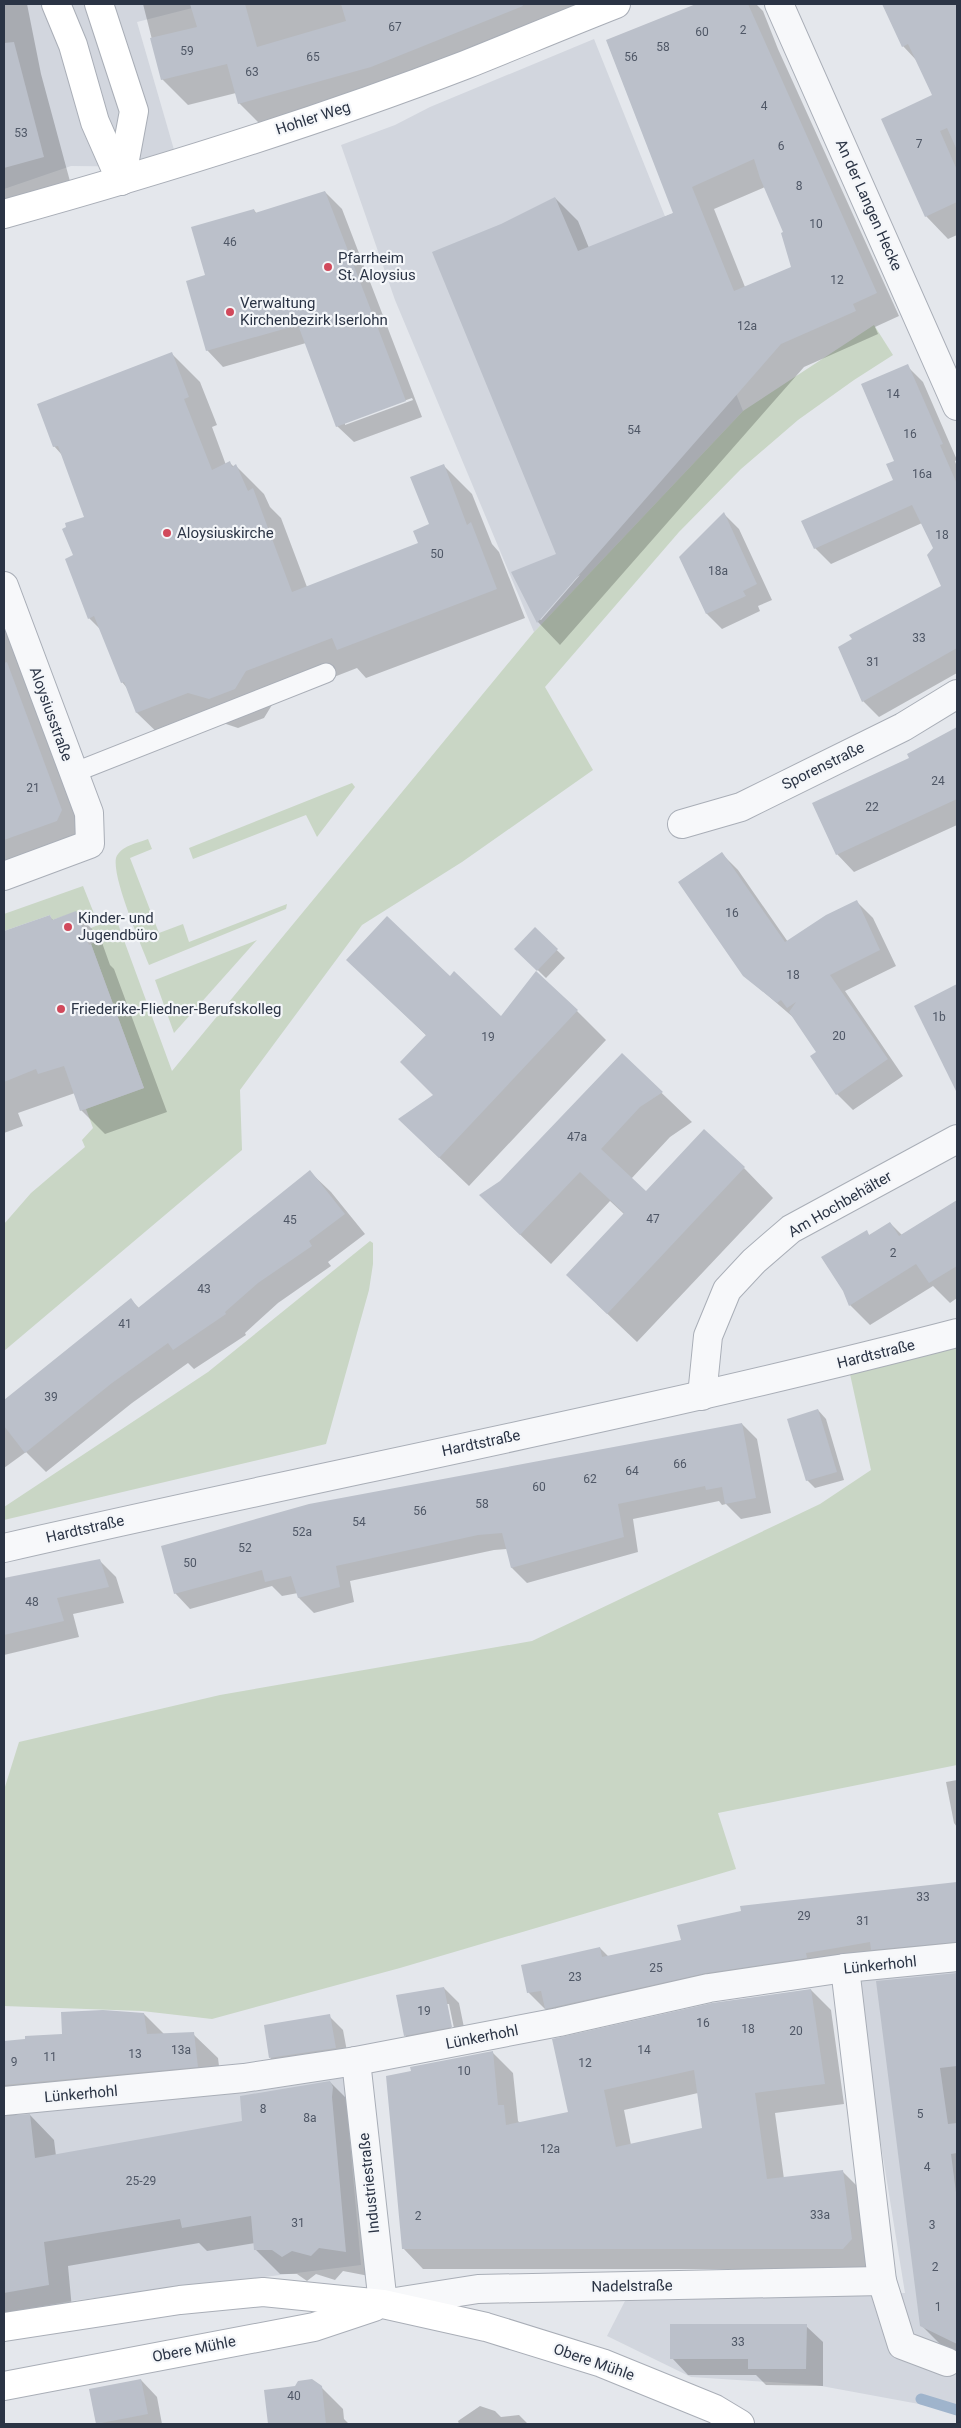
<svg xmlns="http://www.w3.org/2000/svg" width="961" height="2428" font-family="Roboto,sans-serif">
  <rect width="100%" height="100%" fill="#e4e7ec"/>
  <g fill="#d2d6de">
    <path d="M 4,4 L 208,4 L 137,22 L 179,167 L 71,166 L 4,189 Z"/>
    <path d="M 594,39 L 743,411 L 534,632 L 395,300 L 341,145 L 395,125 L 430,107 Z"/>
    <path d="M 957,1962 L 957,2411 L 816,2385 L 691,2377 L 607,2336 L 625,2301 L 905,2293 L 853,1972 Z"/>
    <path d="M 344,2075 L 361,2265 L 71,2301 L 4,2313 L 4,2112 Z"/>
  </g>
  <g fill="#c9d6c5">
    <path d="M 874,325 L 893,355 L 854,380 L 798,420 L 741,469 L 679,532 L 545,687 L 593,770 L 462,862 L 362,925 L 240,1090 L 242,1150 L 4,1351 L 4,1224 L 31,1193 L 85,1147 L 82,1140 L 93,1128 L 86,1109 L 144,1088 L 91,944 L 96,941 L 91,928 L 110,920 L 118,924 L 172,1071 L 534,632 L 743,411 Z"/>
    <path d="M 352,783 L 355,787 L 317,837 L 306,815 L 193,859 L 189,848 Z"/>
    <path d="M 148,839 L 152,849 L 130,858 L 159,933 L 183,924 L 189,942 L 287,904 L 286,909 L 149,965 C 141,944 112,878 116,858 C 120,846 138,843 148,839 Z"/>
    <path d="M 83,886 L 95,916 L 80,922 L 76,912 L 52,920 L 50,915 L 4,931 L 4,914 Z"/>
    <path d="M 257,940 L 174,1033 L 155,980 Z"/>
    <path d="M 370,1241 L 373,1243 L 373,1264 L 369,1290 L 326,1444 L 4,1520 L 4,1507 L 208,1372 Z"/>
    <path d="M 957,1339 L 957,1765 L 718,1813 L 736,1869 L 400,1968 L 212,2019 L 142,2011 L 4,2006 L 4,1790 L 19,1742 L 220,1695 L 532,1641 L 820,1504 L 871,1470 L 848,1365 Z"/>
  </g>
  <g fill="#0003" fill-rule="evenodd">
    <path d="M 4,4 L 27,4 L 41,74 L 71,185 L 4,203 Z"/>
    <path d="M 143,4 L 618,4 L 265,129 L 239,103 L 236,93 L 188,105 L 162,79 Z"/>
    <path d="M 702,4 L 756,4 L 763,11 L 778,49 L 899,316 L 875,327 L 878,334 L 804,367 L 560,645 L 538,622 L 513,573 L 558,555 L 502,225 L 555,198 L 578,221 L 589,248 L 674,213 L 607,41 ZM 765,187 L 785,233 L 793,268 L 745,287 L 714,209 ZM 580,575 L 541,620 L 539,619 L 575,578 Z"/>
    <path d="M 883,4 L 957,4 L 957,235 L 948,239 L 926,216 L 934,96 L 917,61 L 903,46 Z"/>
    <path d="M 325,192 L 342,209 L 422,417 L 354,442 L 337,426 L 306,343 L 223,367 L 207,350 L 207,276 L 254,210 L 257,214 ZM 412,398 L 413,400 L 345,425 L 345,422 Z"/>
    <path d="M 172,354 L 200,382 L 217,425 L 212,427 L 226,465 L 230,463 L 234,467 L 236,466 L 264,494 L 270,507 L 281,518 L 307,587 L 420,544 L 431,525 L 443,465 L 472,494 L 492,544 L 499,552 L 525,618 L 366,678 L 357,668 L 275,700 L 264,718 L 238,728 L 217,721 L 166,741 L 137,713 L 127,688 L 122,682 L 100,629 L 89,618 L 74,556 L 86,518 L 62,455 L 54,446 Z"/>
    <path d="M 907,366 L 923,382 L 957,460 L 955,461 L 957,467 L 957,673 L 879,717 L 863,701 L 943,587 L 934,548 L 922,523 L 831,564 L 815,548 L 894,480 Z"/>
    <path d="M 724,514 L 739,529 L 772,600 L 758,606 L 760,611 L 722,629 L 707,614 L 680,557 Z"/>
    <path d="M 4,594 L 98,848 L 4,889 Z"/>
    <path d="M 957,728 L 957,825 L 854,872 L 837,854 L 910,759 L 909,755 Z"/>
    <path d="M 722,854 L 738,870 L 788,942 L 857,902 L 873,918 L 896,966 L 845,991 L 903,1076 L 853,1110 L 837,1094 L 818,1052 L 794,1018 L 744,975 Z"/>
    <path d="M 76,913 L 100,937 L 110,965 L 114,969 L 167,1112 L 105,1134 L 81,1110 L 75,1093 L 18,1113 L 23,1126 L 4,1133 L 4,933 L 50,917 L 54,921 Z"/>
    <path d="M 535,929 L 565,958 L 546,978 L 516,949 Z"/>
    <path d="M 348,960 L 450,977 L 501,1018 L 577,1011 L 606,1040 L 469,1186 L 429,1148 L 435,1095 L 427,1036 Z"/>
    <path d="M 957,985 L 957,1078 L 946,1066 L 916,1006 Z"/>
    <path d="M 622,1055 L 692,1122 L 670,1137 L 631,1179 L 646,1192 L 744,1168 L 773,1198 L 637,1342 L 597,1304 L 624,1214 L 610,1201 L 551,1264 L 510,1225 L 501,1182 Z"/>
    <path d="M 310,1172 L 331,1192 L 365,1234 L 328,1262 L 331,1266 L 278,1303 L 245,1333 L 246,1335 L 194,1369 L 188,1363 L 132,1403 L 46,1472 L 26,1452 L 4,1468 L 4,1401 L 131,1300 L 139,1308 Z"/>
    <path d="M 957,1201 L 957,1298 L 950,1303 L 933,1286 L 870,1325 L 850,1305 L 844,1290 L 866,1232 L 870,1236 L 890,1223 L 902,1235 Z"/>
    <path d="M 818,1410 L 826,1419 L 844,1480 L 815,1488 L 807,1480 Z"/>
    <path d="M 742,1424 L 757,1439 L 771,1513 L 741,1519 L 726,1504 L 722,1505 L 719,1501 L 633,1519 L 638,1552 L 527,1583 L 512,1568 L 507,1549 L 494,1550 L 350,1581 L 354,1602 L 314,1613 L 299,1598 L 298,1593 L 282,1596 L 272,1586 L 190,1609 L 175,1593 Z"/>
    <path d="M 100,1561 L 116,1577 L 124,1603 L 73,1614 L 79,1637 L 4,1655 L 4,1579 Z"/>
    <path d="M 957,1780 L 957,1827 L 954,1823 L 946,1782 Z"/>
    <path d="M 957,1883 L 957,1963 L 549,2013 L 529,1993 L 522,1966 L 600,1948 L 609,1957 L 682,1941 L 742,1912 L 742,1907 Z"/>
    <path d="M 957,1974 L 957,2353 L 942,2346 L 922,2326 L 877,1982 Z"/>
    <path d="M 444,1988 L 459,2003 L 467,2042 L 421,2051 L 405,2035 ZM 446,2004 L 449,2004 L 455,2033 L 452,2033 Z"/>
    <path d="M 811,1990 L 831,2010 L 844,2104 L 775,2113 L 784,2179 L 843,2172 L 863,2192 L 872,2260 L 864,2269 L 423,2269 L 403,2248 L 493,2053 L 513,2073 L 518,2121 L 520,2123 L 569,2113 L 553,2040 ZM 698,2093 L 703,2129 L 631,2145 L 624,2110 Z"/>
    <path d="M 144,2014 L 165,2035 L 193,2034 L 218,2058 L 222,2090 L 19,2112 L 15,2117 L 30,2115 L 54,2140 L 56,2156 L 244,2122 L 330,2082 L 354,2106 L 369,2276 L 343,2271 L 335,2280 L 316,2274 L 307,2281 L 297,2274 L 280,2274 L 256,2250 L 255,2243 L 207,2251 L 199,2243 L 68,2266 L 72,2309 L 4,2321 L 4,2043 L 64,2035 Z"/>
    <path d="M 329,2016 L 343,2030 L 349,2062 L 284,2072 L 270,2058 Z"/>
    <path d="M 806,2326 L 823,2342 L 823,2386 L 766,2385 L 756,2375 L 688,2375 L 672,2358 Z"/>
    <path d="M 141,2380 L 157,2397 L 162,2424 L 97,2424 Z"/>
    <path d="M 321,2387 L 343,2409 L 344,2419 L 349,2424 L 269,2424 L 265,2391 Z"/>
    <path d="M 480,2406 L 495,2411 L 501,2417 L 519,2415 L 528,2424 L 459,2424 L 458,2421 Z"/>
  </g>
  <g fill="none" stroke-linecap="round" stroke-linejoin="round">
    <path stroke="#9fb4cc" stroke-width="11" d="M 921,2399 L 957,2410"/>
  </g>
  <g fill="#bbc0ca" fill-rule="evenodd">
    <path d="M 190,4 L 245,4 L 257,47 L 346,21 L 341,4 L 522,4 L 523,6 L 371,67 L 238,104 L 227,64 L 161,80 L 150,38 L 197,27 Z"/>
    <path d="M 696,4 L 748,4 L 877,293 L 853,304 L 856,311 L 781,344 L 537,623 L 511,572 L 556,554 L 432,252 L 501,224 L 555,197 L 578,251 L 673,213 L 606,40 ZM 754,159 L 760,178 L 783,232 L 781,233 L 791,267 L 734,291 L 692,187 Z"/>
    <path d="M 882,4 L 957,4 L 957,150 L 947,128 L 940,131 L 957,170 L 957,202 L 925,217 L 881,119 L 932,95 L 908,44 L 902,47 Z"/>
    <path d="M 14,42 L 44,157 L 4,168 L 4,43 Z"/>
    <path d="M 325,191 L 406,401 L 336,427 L 298,325 L 206,351 L 186,281 L 205,275 L 191,227 L 254,209 L 255,213 Z"/>
    <path d="M 172,352 L 189,397 L 184,399 L 212,470 L 230,461 L 232,467 L 236,464 L 248,491 L 253,488 L 292,592 L 418,543 L 413,531 L 429,524 L 410,477 L 444,464 L 467,525 L 471,522 L 497,589 L 337,650 L 332,638 L 246,671 L 235,689 L 209,699 L 188,693 L 136,713 L 124,682 L 121,683 L 94,616 L 88,619 L 65,559 L 73,555 L 62,529 L 66,527 L 65,523 L 84,517 L 58,446 L 53,447 L 37,404 Z"/>
    <path d="M 908,364 L 943,444 L 940,445 L 957,484 L 957,648 L 862,702 L 838,647 L 852,639 L 849,635 L 941,586 L 927,555 L 933,548 L 912,505 L 814,549 L 801,521 L 893,480 L 886,464 L 894,461 L 861,384 Z"/>
    <path d="M 724,512 L 757,584 L 743,591 L 746,596 L 706,614 L 679,557 Z"/>
    <path d="M 7,662 L 62,810 L 57,821 L 4,840 L 4,663 Z"/>
    <path d="M 957,727 L 957,799 L 836,855 L 812,803 L 909,758 L 907,754 Z"/>
    <path d="M 722,852 L 785,942 L 826,915 L 857,900 L 880,950 L 830,975 L 888,1059 L 836,1095 L 810,1056 L 816,1052 L 789,1012 L 796,1002 L 787,1008 L 781,1000 L 777,1003 L 743,976 L 678,882 Z"/>
    <path d="M 76,911 L 89,945 L 91,944 L 144,1088 L 80,1111 L 64,1066 L 38,1074 L 36,1069 L 4,1082 L 4,931 L 50,915 L 52,920 Z"/>
    <path d="M 387,916 L 450,976 L 454,971 L 501,1016 L 536,971 L 578,1010 L 439,1158 L 398,1119 L 433,1095 L 400,1062 L 426,1035 L 346,960 Z"/>
    <path d="M 535,927 L 558,949 L 537,971 L 514,949 Z"/>
    <path d="M 957,984 L 957,1093 L 914,1006 Z"/>
    <path d="M 622,1053 L 663,1092 L 640,1107 L 601,1149 L 646,1191 L 704,1129 L 745,1167 L 607,1314 L 566,1275 L 624,1213 L 580,1172 L 520,1235 L 479,1195 L 500,1181 Z"/>
    <path d="M 310,1170 L 345,1214 L 309,1241 L 312,1246 L 258,1283 L 225,1312 L 226,1314 L 173,1350 L 168,1343 L 112,1383 L 25,1453 L 4,1426 L 4,1400 L 131,1298 L 138,1308 Z"/>
    <path d="M 957,1200 L 957,1266 L 929,1283 L 916,1264 L 849,1306 L 843,1291 L 821,1257 L 867,1230 L 869,1235 L 890,1222 L 899,1236 Z"/>
    <path d="M 818,1409 L 837,1472 L 806,1481 L 787,1419 Z"/>
    <path d="M 742,1423 L 756,1498 L 725,1504 L 722,1487 L 706,1490 L 705,1486 L 618,1504 L 624,1537 L 511,1568 L 502,1533 L 478,1535 L 336,1566 L 340,1587 L 298,1598 L 291,1576 L 265,1582 L 262,1570 L 174,1594 L 161,1546 L 309,1504 Z"/>
    <path d="M 100,1559 L 109,1587 L 57,1598 L 64,1621 L 4,1635 L 4,1578 Z"/>
    <path d="M 957,1882 L 957,1942 L 871,1950 L 870,1942 L 836,1948 L 806,1953 L 807,1958 L 706,1973 L 545,2009 L 541,1991 L 527,1993 L 521,1965 L 600,1947 L 602,1957 L 681,1940 L 677,1925 L 741,1911 L 740,1906 Z"/>
    <path d="M 957,1973 L 957,2066 L 940,2068 L 948,2124 L 957,2123 L 957,2153 L 951,2154 L 957,2200 L 957,2344 L 920,2326 L 876,1981 Z"/>
    <path d="M 444,1987 L 452,2027 L 404,2036 L 396,1995 Z"/>
    <path d="M 811,1989 L 825,2084 L 755,2093 L 767,2179 L 843,2170 L 852,2239 L 843,2249 L 402,2249 L 386,2076 L 411,2071 L 410,2067 L 493,2051 L 498,2105 L 504,2105 L 506,2125 L 568,2112 L 552,2039 L 712,2003 ZM 694,2070 L 702,2128 L 616,2147 L 604,2090 Z"/>
    <path d="M 103,2010 L 144,2013 L 147,2034 L 194,2032 L 198,2067 L 4,2085 L 4,2041 L 25,2039 L 25,2036 L 62,2034 L 61,2012 Z"/>
    <path d="M 330,2014 L 336,2048 L 269,2058 L 264,2025 Z"/>
    <path d="M 330,2081 L 333,2087 L 332,2097 L 346,2252 L 319,2248 L 311,2256 L 292,2251 L 282,2257 L 272,2250 L 254,2250 L 251,2216 L 182,2228 L 180,2219 L 44,2242 L 49,2285 L 4,2293 L 4,2116 L 30,2114 L 35,2158 L 242,2121 L 240,2096 Z"/>
    <path d="M 670,2324 L 807,2324 L 806,2369 L 748,2369 L 748,2359 L 670,2359 Z"/>
    <path d="M 141,2379 L 148,2414 L 96,2424 L 89,2389 Z"/>
    <path d="M 312,2379 L 322,2386 L 326,2424 L 268,2424 L 264,2390 L 295,2386 L 298,2381 Z"/>
  </g>
  <g fill="none" stroke-linecap="round" stroke-linejoin="round">
    <g stroke="#a9aeb7" stroke-width="21">
      <path id="lane" d="M 73,773 L 326,673"/>
    </g>
    <g stroke="#a9aeb7" stroke-width="30">
      <g id="street">
        <path d="M 779,4 L 957,406"/>
        <path d="M 4,586 L 89,813 L 90,844 L 4,876"/>
        <path d="M 682,824 L 741,807 L 903,727 L 957,694"/>
        <path d="M 702,1396 L 708,1336 L 727,1290 L 754,1261 L 791,1229 L 957,1139"/>
        <path d="M 4,1548 C 321,1475 642,1415 957,1333"/>
        <path d="M 845,1968 L 882,2281 L 902,2345 L 947,2362"/>
        <path d="M 356,2061 L 383,2304 L 478,2289 L 882,2281"/>
        <path d="M 4,2101 L 244,2078 L 356,2061 L 559,2022 L 709,1988 L 845,1968 L 957,1957"/>
      </g>
    </g>
    <g stroke="#a9aeb7" stroke-width="30">
      <g id="secondary">
        <path d="M 56,4 L 73,45 L 95,122 L 121,181"/>
        <path d="M 99,4 L 134,111 L 121,181"/>
        <path d="M 4,214 C 159,171 314,123 465,65 C 515,45 565,24 616,4"/>
        <path d="M 4,2327 L 180,2300 L 263,2292 L 383,2304 L 486,2327 L 602,2363 L 715,2409 L 740,2424"/>
        <path d="M 4,2386 L 314,2327 L 374,2307"/>
      </g>
    </g>
    <use href="#lane" stroke="#f7f8fa" stroke-width="19"/>
    <use href="#street" stroke="#f7f8fa" stroke-width="28"/>
    <use href="#secondary" stroke="#fff" stroke-width="28"/>
  </g>
  <g fill="#d1495b" stroke="#f4f6f9" stroke-width="2">
    <circle cx="328" cy="267" r="5"/>
    <circle cx="230" cy="312" r="5"/>
    <circle cx="167" cy="533" r="5"/>
    <circle cx="68" cy="927" r="5"/>
    <circle cx="61" cy="1009" r="5"/>
  </g>
  <g text-anchor="middle" dominant-baseline="central" stroke-width="4.5" stroke-linejoin="round" paint-order="stroke">
    <g font-size="12" fill="#4f5766">
      <text x="395" y="27">67</text>
      <text x="743" y="30">2</text>
      <text x="702" y="32">60</text>
      <text x="663" y="47">58</text>
      <text x="187" y="51">59</text>
      <text x="313" y="57">65</text>
      <text x="631" y="57">56</text>
      <text x="252" y="72">63</text>
      <text x="764" y="106">4</text>
      <text x="21" y="133">53</text>
      <text x="919" y="144">7</text>
      <text x="781" y="146">6</text>
      <text x="799" y="186">8</text>
      <text x="816" y="224">10</text>
      <text x="230" y="242">46</text>
      <text x="837" y="280">12</text>
      <text x="747" y="326">12a</text>
      <text x="893" y="394">14</text>
      <text x="634" y="430">54</text>
      <text x="910" y="434">16</text>
      <text x="922" y="474">16a</text>
      <text x="942" y="535">18</text>
      <text x="437" y="554">50</text>
      <text x="718" y="571">18a</text>
      <text x="919" y="638">33</text>
      <text x="873" y="662">31</text>
      <text x="938" y="781">24</text>
      <text x="33" y="788">21</text>
      <text x="872" y="807">22</text>
      <text x="732" y="913">16</text>
      <text x="793" y="975">18</text>
      <text x="939" y="1017">1b</text>
      <text x="839" y="1036">20</text>
      <text x="488" y="1037">19</text>
      <text x="577" y="1137">47a</text>
      <text x="653" y="1219">47</text>
      <text x="290" y="1220">45</text>
      <text x="893" y="1253">2</text>
      <text x="204" y="1289">43</text>
      <text x="125" y="1324">41</text>
      <text x="51" y="1397">39</text>
      <text x="680" y="1464">66</text>
      <text x="632" y="1471">64</text>
      <text x="590" y="1479">62</text>
      <text x="539" y="1487">60</text>
      <text x="482" y="1504">58</text>
      <text x="420" y="1511">56</text>
      <text x="359" y="1522">54</text>
      <text x="302" y="1532">52a</text>
      <text x="245" y="1548">52</text>
      <text x="190" y="1563">50</text>
      <text x="32" y="1602">48</text>
      <text x="923" y="1897">33</text>
      <text x="804" y="1916">29</text>
      <text x="863" y="1921">31</text>
      <text x="656" y="1968">25</text>
      <text x="575" y="1977">23</text>
      <text x="424" y="2011">19</text>
      <text x="703" y="2023">16</text>
      <text x="748" y="2029">18</text>
      <text x="796" y="2031">20</text>
      <text x="181" y="2050">13a</text>
      <text x="644" y="2050">14</text>
      <text x="135" y="2054">13</text>
      <text x="50" y="2057">11</text>
      <text x="14" y="2062">9</text>
      <text x="585" y="2063">12</text>
      <text x="464" y="2071">10</text>
      <text x="263" y="2109">8</text>
      <text x="920" y="2114">5</text>
      <text x="310" y="2118">8a</text>
      <text x="550" y="2149">12a</text>
      <text x="927" y="2167">4</text>
      <text x="141" y="2181">25-29</text>
      <text x="820" y="2215">33a</text>
      <text x="418" y="2216">2</text>
      <text x="298" y="2223">31</text>
      <text x="932" y="2225">3</text>
      <text x="935" y="2267">2</text>
      <text x="938" y="2307">1</text>
      <text x="738" y="2342">33</text>
      <text x="294" y="2396">40</text>
    </g>
    <g font-size="15" fill="#2b3445" stroke="#f4f6f9">
      <text transform="translate(313 118) rotate(-18)">Hohler Weg</text>
      <text transform="translate(869 205) rotate(66)">An der Langen Hecke</text>
      <text transform="translate(51 714) rotate(70)">Aloysiusstraße</text>
      <text transform="translate(823 766) rotate(-26)">Sporenstraße</text>
      <text transform="translate(840 1204) rotate(-30)">Am Hochbehälter</text>
      <text transform="translate(876 1354) rotate(-14)">Hardtstraße</text>
      <text transform="translate(481 1443) rotate(-12)">Hardtstraße</text>
      <text transform="translate(85 1529) rotate(-13)">Hardtstraße</text>
      <text transform="translate(880 1965) rotate(-6)">Lünkerhohl</text>
      <text transform="translate(482 2037) rotate(-11)">Lünkerhohl</text>
      <text transform="translate(81 2094) rotate(-5)">Lünkerhohl</text>
      <text transform="translate(369 2183) rotate(-96)">Industriestraße</text>
      <text transform="translate(632 2286) rotate(-1)">Nadelstraße</text>
      <text transform="translate(194 2349) rotate(-11)">Obere Mühle</text>
      <text transform="translate(594 2362) rotate(19)">Obere Mühle</text>
    </g>
    <g font-size="15" fill="#2b3445" stroke="#f4f6f9" text-anchor="start">
      <text x="338" y="258">Pfarrheim<tspan x="338" dy="17">St. Aloysius</tspan></text>
      <text x="240" y="303">Verwaltung<tspan x="240" dy="17">Kirchenbezirk Iserlohn</tspan></text>
      <text x="177" y="533">Aloysiuskirche</text>
      <text x="78" y="918">Kinder- und<tspan x="78" dy="17">Jugendbüro</tspan></text>
      <text x="71" y="1009">Friederike-Fliedner-Berufskolleg</text>
    </g>
  </g>
  <rect width="961" height="2428" fill="none" stroke="#2b3445" stroke-width="10"/>
</svg>
